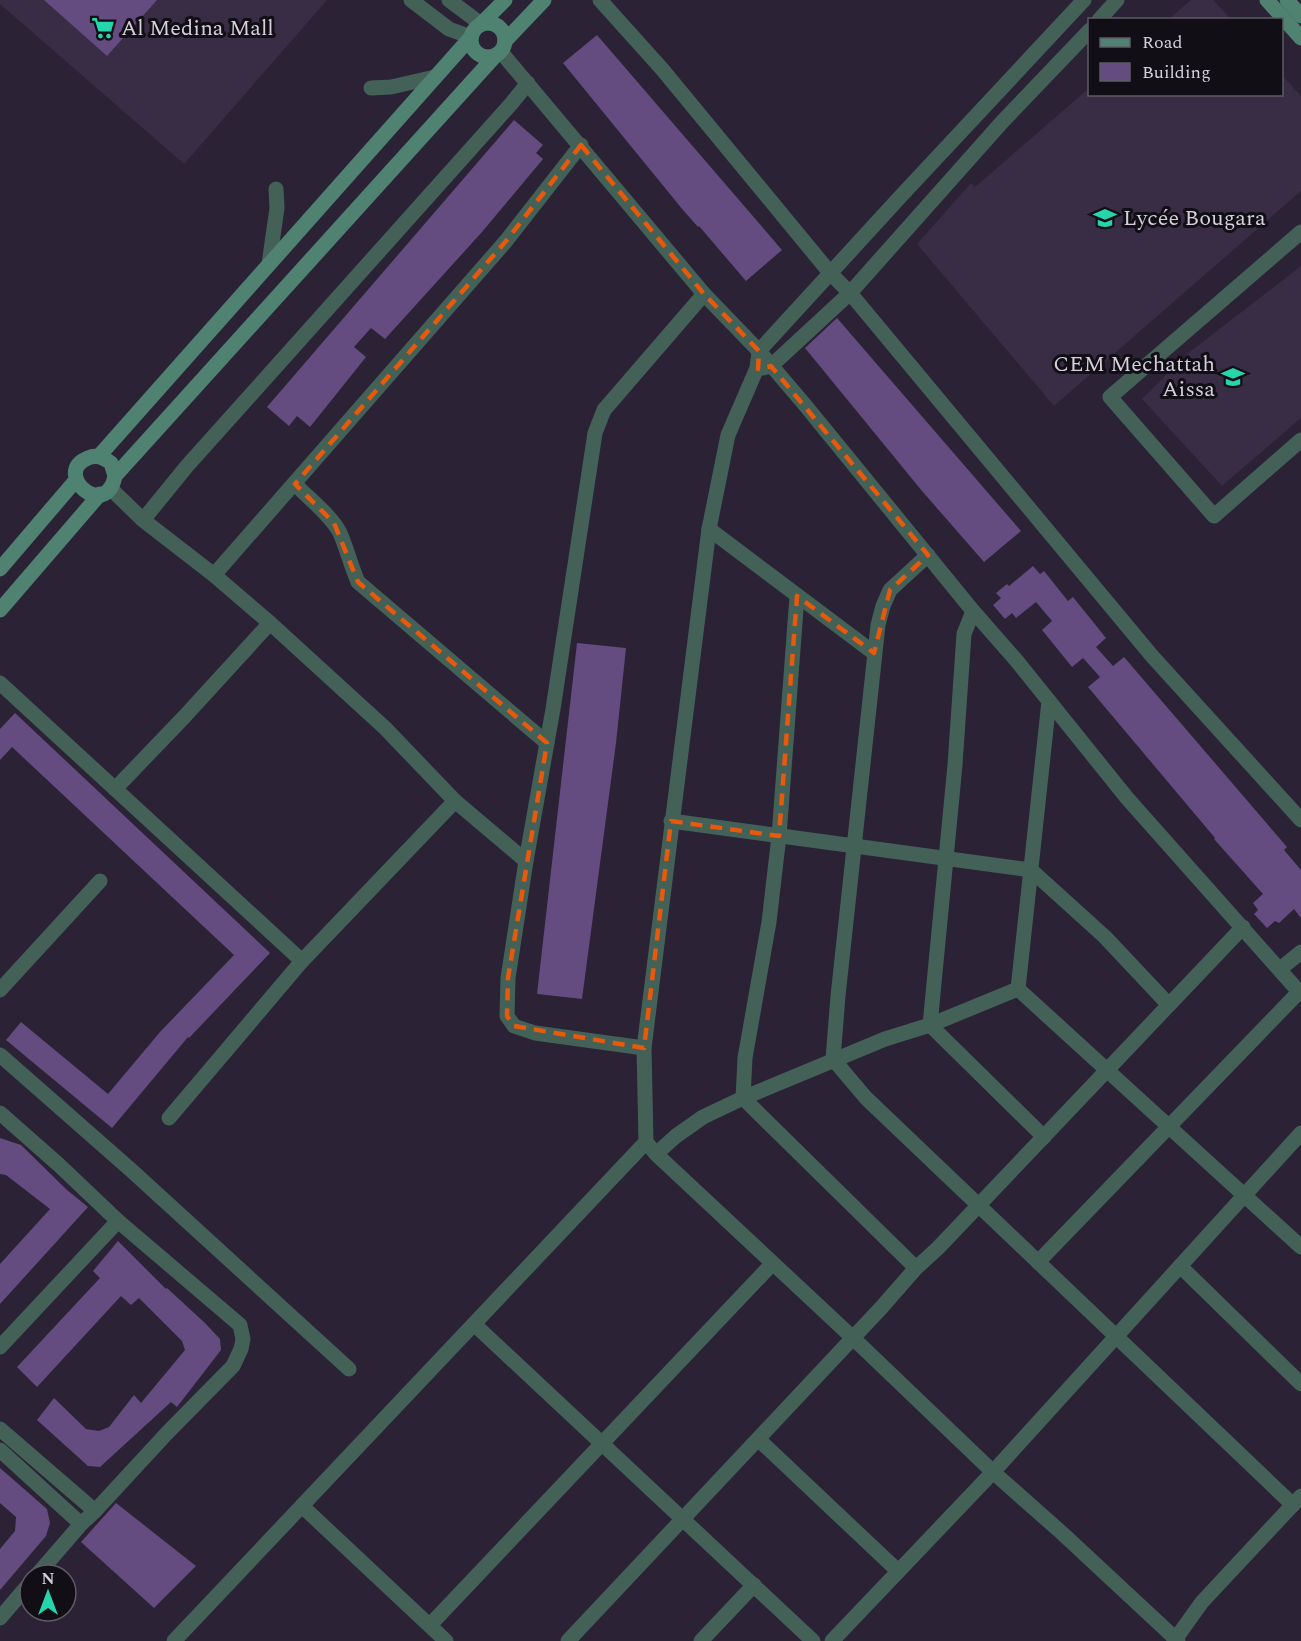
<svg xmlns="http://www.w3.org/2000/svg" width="1301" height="1641" font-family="Spectral,serif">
  <rect width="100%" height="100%" fill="#2b2235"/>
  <g fill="#382d44">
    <path d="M 0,0 L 327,0 L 184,164 L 0,4 Z"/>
    <path d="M 1191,0 L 1213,0 L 1231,19 L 1169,19 Z"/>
    <path d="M 1282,75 L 1301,96 L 1301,191 L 1054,406 L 917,244 L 971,183 L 975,187 L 1089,88 L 1090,94 L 1282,94 Z"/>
    <path d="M 1301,266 L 1301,418 L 1222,486 L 1142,399 L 1187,354 Z"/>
  </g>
  <g fill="#644b80">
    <path d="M 44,0 L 157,0 L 107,56 Z"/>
    <path d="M 597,35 L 782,250 L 746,281 L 699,226 L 698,227 L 683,210 L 563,63 Z"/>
    <path d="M 514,120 L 543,145 L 536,153 L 543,159 L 482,232 L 385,339 L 371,328 L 354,347 L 366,357 L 310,427 L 297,416 L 289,426 L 267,407 Z"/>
    <path d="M 837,318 L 1021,531 L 984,562 L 922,491 L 805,348 Z"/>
    <path d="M 1033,566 L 1040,574 L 1044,571 L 1068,601 L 1073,597 L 1106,638 L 1096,647 L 1113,666 L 1124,657 L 1287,847 L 1284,850 L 1301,870 L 1301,918 L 1294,909 L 1279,923 L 1275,921 L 1267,928 L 1254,914 L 1258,910 L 1253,903 L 1263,894 L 1214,839 L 1215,838 L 1088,687 L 1100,677 L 1083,658 L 1072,667 L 1042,630 L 1052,621 L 1036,602 L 1016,618 L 1012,613 L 1005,619 L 993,605 L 1001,598 L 996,593 L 1007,584 L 1009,586 Z"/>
    <path d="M 577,643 L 626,648 L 616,743 L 582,999 L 537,994 Z"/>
    <path d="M 15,713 L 270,953 L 189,1038 L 188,1037 L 112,1128 L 6,1040 L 21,1022 L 108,1094 L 160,1032 L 234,955 L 12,747 L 0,760 L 0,729 Z"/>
    <path d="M 0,1138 L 21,1145 L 67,1190 L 88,1207 L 0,1304 L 0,1264 L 50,1209 L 6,1175 L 0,1174 Z"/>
    <path d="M 118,1241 L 166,1289 L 167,1288 L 205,1323 L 220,1339 L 221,1350 L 177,1407 L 171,1402 L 100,1467 L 88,1466 L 37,1420 L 54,1398 L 86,1429 L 99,1431 L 109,1427 L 134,1395 L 141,1403 L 185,1350 L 182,1341 L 139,1298 L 131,1305 L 121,1296 L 37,1387 L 17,1367 L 100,1278 L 93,1271 Z"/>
    <path d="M 0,1468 L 47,1509 L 50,1523 L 46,1536 L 0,1590 L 0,1549 L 15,1531 L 16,1517 L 0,1503 Z"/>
    <path d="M 116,1503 L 196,1566 L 154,1608 L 81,1542 Z"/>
  </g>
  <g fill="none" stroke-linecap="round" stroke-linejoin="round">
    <g stroke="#436157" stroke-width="15">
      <path d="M 411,0 L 449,29 L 471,37"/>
      <path d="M 449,0 L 481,24"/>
      <path d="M 600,0 L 662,69 L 831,274 L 850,293 L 1152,656 L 1301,820"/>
      <path d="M 1084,0 L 900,197 L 759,351 L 757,368 L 728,435 L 709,529 L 644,1048 L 646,1142 L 656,1154 L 853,1338 L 993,1472 L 1063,1534 L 1178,1641"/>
      <path d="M 1099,20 L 1117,0"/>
      <path d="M 501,52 L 704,294 L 759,351 L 805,405 L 973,611 L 1016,660 L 1127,798 L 1301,994"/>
      <path d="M 371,88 L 391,87 L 435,77"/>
      <path d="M 1301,232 L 1110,397 L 1214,516 L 1301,440"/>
      <path d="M 269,264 L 277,208 L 276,189"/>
      <path d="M 763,368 L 771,366 L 850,293 L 1003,121 L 1090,30"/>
      <path d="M 295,484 C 308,498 332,516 340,533 C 347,549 351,566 358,582 L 547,743"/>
      <path d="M 110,488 L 143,520 L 214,575 L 270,623 L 385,728 L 455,801 L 526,861"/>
      <path d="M 143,520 L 187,466 L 511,104 L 528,83"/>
      <path d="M 709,529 L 874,653"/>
      <path d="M 928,555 L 890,590 L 883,606 L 878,625 L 838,996 L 833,1059 L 866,1098 L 1293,1505"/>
      <path d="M 214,575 L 506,241 L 581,145"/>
      <path d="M 797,596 L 779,836 L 769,922 L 745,1058 L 743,1098 L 916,1268"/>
      <path d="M 973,611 L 964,634 L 955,765 L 930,1025 L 1044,1137"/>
      <path d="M 0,683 L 302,961 L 455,801"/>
      <path d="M 115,789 L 185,716 L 270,623"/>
      <path d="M 671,821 L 1031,870 L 1105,937 L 1169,1005"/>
      <path d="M 1280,969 L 1301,952"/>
      <path d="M 1018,989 L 1301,1247"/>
      <path d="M 1018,989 L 1049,701"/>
      <path d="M 0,990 L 100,881"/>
      <path d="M 644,1048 L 535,1033 L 514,1026 L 507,1016 L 508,978 L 526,861 L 553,709 L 595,433 L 604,410 L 704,294"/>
      <path d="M 0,1055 L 131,1170 L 349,1369"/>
      <path d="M 0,1113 L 59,1165 L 118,1221 L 240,1325 L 243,1339 L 241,1349 L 233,1366 L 168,1432 L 95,1511 L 81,1524 L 37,1575"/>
      <path d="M 169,1118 L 302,961"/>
      <path d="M 656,1154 L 676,1136 L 703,1117 L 743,1098 L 885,1039 L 930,1025 L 1018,989"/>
      <path d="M 1038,1262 L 1299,992"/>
      <path d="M 1180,1266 L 1301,1384"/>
      <path d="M 474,1324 L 813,1641"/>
      <path d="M 0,1347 L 118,1221"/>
      <path d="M 0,1429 L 95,1511"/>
      <path d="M 758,1439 L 898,1571"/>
      <path d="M 0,1450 L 81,1524"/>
      <path d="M 302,1506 L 446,1641"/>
      <path d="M 0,1618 L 30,1583"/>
      <path d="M 430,1625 L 772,1264"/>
      <path d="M 174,1641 L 646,1142"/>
      <path d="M 568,1641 L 881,1308 L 916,1268 L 938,1248 L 1243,927"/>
      <path d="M 701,1641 L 754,1585"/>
      <path d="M 832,1641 L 993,1472 L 1301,1133"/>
      <path d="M 1174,1641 L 1202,1602 L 1301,1496"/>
    </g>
    <g stroke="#508272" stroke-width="15">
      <path d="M 1267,0 L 1301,38"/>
      <path d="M 1287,0 L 1301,16"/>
      <circle cx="488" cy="40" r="17"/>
      <path d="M 481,24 L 505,0"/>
      <path d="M 505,41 L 544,0"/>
      <path d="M 99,456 L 471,37"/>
      <path d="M 115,476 L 111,463 C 104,458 97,454 88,458 C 51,473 106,522 115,476 L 496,55"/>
      <path d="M 0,569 L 76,480"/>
      <path d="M 0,610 L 100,494"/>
    </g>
  </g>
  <path fill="none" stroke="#e8590c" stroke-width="4.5" stroke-dasharray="12 8" stroke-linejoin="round" d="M 581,145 L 704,294 L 759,351 L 758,369 L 771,366 L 928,555 L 890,590 L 874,653 L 797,596 L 779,836 L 671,821 L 644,1048 L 514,1026 L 507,1016 L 508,978 L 547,743 L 358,582 L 334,523 L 295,484 L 506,241 Z"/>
  <defs>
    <g id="supermarket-bare" transform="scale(1.8)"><path d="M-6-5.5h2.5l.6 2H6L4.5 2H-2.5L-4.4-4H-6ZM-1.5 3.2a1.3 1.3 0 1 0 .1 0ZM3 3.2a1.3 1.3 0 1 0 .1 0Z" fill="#27d5ad" stroke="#110e16" stroke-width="2.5" paint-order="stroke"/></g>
    <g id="school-bare" transform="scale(1.8)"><path d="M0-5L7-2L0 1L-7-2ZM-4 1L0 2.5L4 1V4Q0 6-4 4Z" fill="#27d5ad" stroke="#110e16" stroke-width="2.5" paint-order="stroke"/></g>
  </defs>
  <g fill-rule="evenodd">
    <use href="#supermarket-bare" x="103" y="28"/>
    <use href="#school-bare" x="1105" y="218"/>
    <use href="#school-bare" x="1233" y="377"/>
  </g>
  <g text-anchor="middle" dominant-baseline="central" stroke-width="6" stroke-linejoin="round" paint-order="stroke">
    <g font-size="22" fill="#d4cfdb" stroke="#110e16" text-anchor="start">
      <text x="121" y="28">Al Medina Mall</text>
      <text x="1123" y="218">Lycée Bougara</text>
      <text x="1215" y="364" text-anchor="end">CEM Mechattah<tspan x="1215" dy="25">Aissa</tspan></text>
    </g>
  </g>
  <rect x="1088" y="18" width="195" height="78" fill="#110e16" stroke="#5f5b65" stroke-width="1.5"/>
  <rect x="1100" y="38" width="30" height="9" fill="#508272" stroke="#5f5b65" stroke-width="1.5"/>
  <text x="1142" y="48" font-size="18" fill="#d4cfdb">Road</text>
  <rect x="1100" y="63" width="30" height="18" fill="#644b80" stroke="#5f5b65" stroke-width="1.5"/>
  <text x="1142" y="78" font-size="18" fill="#d4cfdb">Building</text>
  <g transform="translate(48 1593)"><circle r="28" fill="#110e16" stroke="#5f5b65" stroke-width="1.5"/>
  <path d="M0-4.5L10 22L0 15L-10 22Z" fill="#27d5ad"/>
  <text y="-9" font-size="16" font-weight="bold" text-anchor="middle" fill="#d4cfdb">N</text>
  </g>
</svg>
